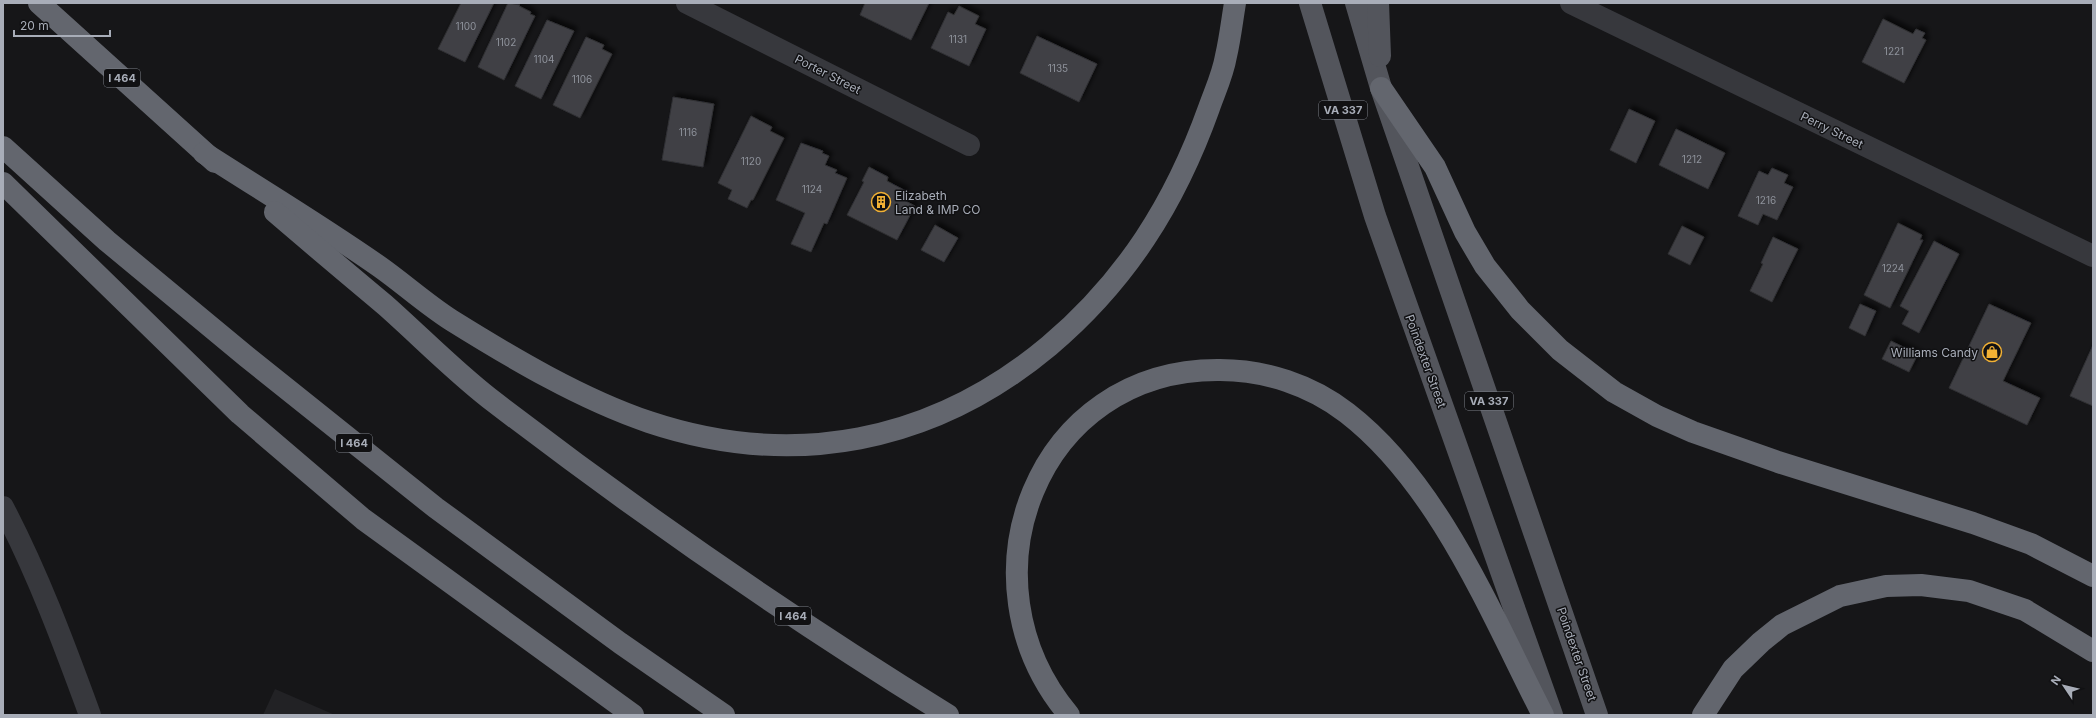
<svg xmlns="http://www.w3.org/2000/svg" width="2096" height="718" font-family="Inter,sans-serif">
  <defs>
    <filter id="shadow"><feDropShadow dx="3.5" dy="-3.5" stdDeviation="2" flood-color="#0009"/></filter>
  </defs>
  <rect width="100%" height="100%" fill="#161618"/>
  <path fill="#222225" d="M 275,689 L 335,715 L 263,715 Z"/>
  <g fill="#404145" stroke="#303034" filter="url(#shadow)">
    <path d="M 461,3 L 494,3 L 465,62 L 438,49 Z"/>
    <path d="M 508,3 L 520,5 L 519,6 L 531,12 L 530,14 L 535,16 L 504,80 L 478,67 Z"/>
    <path d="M 865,3 L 929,3 L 911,40 L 860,15 Z"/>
    <path d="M 959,6 L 979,16 L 975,24 L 986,29 L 969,66 L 931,48 L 948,12 L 954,15 Z"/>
    <path d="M 1883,19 L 1913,34 L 1916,29 L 1925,33 L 1922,38 L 1926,40 L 1904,83 L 1862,62 Z"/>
    <path d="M 547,20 L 574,31 L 541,99 L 515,86 Z"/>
    <path d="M 1037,36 L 1097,64 L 1079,102 L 1020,73 Z"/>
    <path d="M 586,37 L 604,45 L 602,49 L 612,54 L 580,118 L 553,105 Z"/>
    <path d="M 673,97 L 714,104 L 703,167 L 662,160 Z"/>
    <path d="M 1629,109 L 1655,121 L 1636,163 L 1610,150 Z"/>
    <path d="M 751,116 L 772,127 L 770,131 L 784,138 L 753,200 L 751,200 L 747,208 L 728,199 L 732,190 L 718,183 Z"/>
    <path d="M 1676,129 L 1725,153 L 1708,189 L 1659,165 Z"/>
    <path d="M 801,143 L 823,151 L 822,153 L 829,156 L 825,165 L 837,170 L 835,173 L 847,178 L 827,224 L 824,223 L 811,252 L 791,244 L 805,213 L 776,200 Z"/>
    <path d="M 869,167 L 888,177 L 887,181 L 906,191 L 902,199 L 915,206 L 897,240 L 847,215 L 864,182 L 862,181 Z"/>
    <path d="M 1772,168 L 1788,175 L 1784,183 L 1793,187 L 1777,220 L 1763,214 L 1758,225 L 1738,216 L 1759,171 L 1768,175 Z"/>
    <path d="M 1898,223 L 1922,235 L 1920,240 L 1923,240 L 1890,308 L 1864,295 Z"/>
    <path d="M 935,225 L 958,238 L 944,262 L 921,250 Z"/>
    <path d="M 1682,226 L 1704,237 L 1690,265 L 1668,254 Z"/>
    <path d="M 1773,237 L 1798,249 L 1772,302 L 1750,291 L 1763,264 L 1761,263 Z"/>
    <path d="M 1934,241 L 1959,254 L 1919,333 L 1902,324 L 1909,311 L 1900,306 Z"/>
    <path d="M 1860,304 L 1876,311 L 1865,336 L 1849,328 Z"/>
    <path d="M 1989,304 L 2031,323 L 2003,381 L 2040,398 L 2027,425 L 1949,388 Z"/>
    <path d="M 1891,341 L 1918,354 L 1909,372 L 1882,359 Z"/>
    <path d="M 2093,345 L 2093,406 L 2070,396 Z"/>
  </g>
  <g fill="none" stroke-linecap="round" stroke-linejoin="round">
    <g stroke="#37383d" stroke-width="22">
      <path d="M 687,3 L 969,145"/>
      <path d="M 1571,3 L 2093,256"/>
      <path d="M 3,507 C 38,574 64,644 90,715"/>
    </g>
    <g stroke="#53555c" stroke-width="22">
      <path d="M 1310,3 L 1375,216 L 1552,715"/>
      <path d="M 1356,3 L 1381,88 L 1597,715"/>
      <path d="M 1378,3 L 1380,56"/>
    </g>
    <g stroke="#63666e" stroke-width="22">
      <path d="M 39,3 L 215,162"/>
      <path d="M 1381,88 L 1435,167 L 1465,232 L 1485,266 L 1520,310 L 1560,350 L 1614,392 L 1657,416 L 1693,432 L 1778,462 L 1973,523 L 2031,544 L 2093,576"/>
      <path d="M 3,147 L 107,241 L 247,357 L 436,508 L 620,643 L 724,715"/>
      <path d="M 204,153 C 263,191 323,227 380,267 C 404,284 426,304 451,320 C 512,358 581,399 649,422 C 793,470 933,443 1049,346 C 1126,281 1175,203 1209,108 C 1215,91 1223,74 1226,56 C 1230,39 1232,21 1235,3"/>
      <path d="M 3,183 L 240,414 L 363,519 L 633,715"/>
      <path d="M 275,212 C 311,243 348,274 385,305 C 420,336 452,369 489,398 C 636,511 789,617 948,715"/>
      <path d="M 1069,715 C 956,581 1036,368 1220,370 C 1265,370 1311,385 1347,413 C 1439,484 1491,614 1543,715"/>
      <path d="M 1703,715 L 1733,669 L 1761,642 L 1782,625 L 1840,596 L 1886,586 L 1921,585 L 1969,591 L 2025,610 L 2093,651"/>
    </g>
  </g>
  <defs>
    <g id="building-ring" transform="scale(1)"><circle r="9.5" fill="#111113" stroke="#f2b134" stroke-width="1.5"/><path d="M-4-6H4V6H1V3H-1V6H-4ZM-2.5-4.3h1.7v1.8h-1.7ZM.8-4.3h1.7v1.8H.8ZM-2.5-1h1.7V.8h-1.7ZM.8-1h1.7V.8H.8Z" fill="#f2b134"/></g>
    <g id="shop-ring" transform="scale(1)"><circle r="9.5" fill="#111113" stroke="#f2b134" stroke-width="1.5"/><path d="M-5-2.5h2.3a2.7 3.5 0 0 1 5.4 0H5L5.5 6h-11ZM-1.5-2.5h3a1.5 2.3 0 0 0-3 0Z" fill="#f2b134"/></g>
  </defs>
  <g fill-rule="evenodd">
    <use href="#building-ring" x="881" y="202"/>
    <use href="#shop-ring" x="1992" y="352"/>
  </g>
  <g text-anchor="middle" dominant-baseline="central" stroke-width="3" stroke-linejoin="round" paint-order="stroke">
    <g font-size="10" fill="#8e929b">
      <text x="466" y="26">1100</text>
      <text x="958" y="39">1131</text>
      <text x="506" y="42">1102</text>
      <text x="1894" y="51">1221</text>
      <text x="544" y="59">1104</text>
      <text x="1058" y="68">1135</text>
      <text x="582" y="79">1106</text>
      <text x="688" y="132">1116</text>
      <text x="1692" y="159">1212</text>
      <text x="751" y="161">1120</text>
      <text x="812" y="189">1124</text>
      <text x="1766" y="200">1216</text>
      <text x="1893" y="268">1224</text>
    </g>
    <g fill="#111113" stroke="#7b7e86" stroke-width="1">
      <rect x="104" y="69" width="36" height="18" rx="3"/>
      <rect x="1319" y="101" width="48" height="18" rx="3"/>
      <rect x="1465" y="392" width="48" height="18" rx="3"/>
      <rect x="336" y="434" width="36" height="18" rx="3"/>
      <rect x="775" y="607" width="36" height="18" rx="3"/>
    </g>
    <g font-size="11" font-weight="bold" fill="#a8adb8">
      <text x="122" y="78">I 464</text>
      <text x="1343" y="110">VA 337</text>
      <text x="1489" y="401">VA 337</text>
      <text x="354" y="443">I 464</text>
      <text x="793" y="616">I 464</text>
    </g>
    <g font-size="12" fill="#a8adb8" stroke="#111113">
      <text transform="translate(828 74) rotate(27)">Porter Street</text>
      <text transform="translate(1832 130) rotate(26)">Perry Street</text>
      <text transform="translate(1426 361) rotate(70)">Poindexter Street</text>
      <text transform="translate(1577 654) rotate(71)">Poindexter Street</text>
    </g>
    <g font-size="12" fill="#a8adb8" stroke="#111113" text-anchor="start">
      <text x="895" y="195">Elizabeth<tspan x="895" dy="14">Land &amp; IMP CO</tspan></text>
      <text x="1978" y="352" text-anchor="end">Williams Candy</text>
    </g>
  </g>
  <rect width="2096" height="718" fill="none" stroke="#a8adb8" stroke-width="8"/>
  <g transform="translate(2064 686) rotate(305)" stroke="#111113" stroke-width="3" paint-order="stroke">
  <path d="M0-3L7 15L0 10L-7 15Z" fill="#a8adb8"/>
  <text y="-6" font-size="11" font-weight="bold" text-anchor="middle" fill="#a8adb8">N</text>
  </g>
  <path d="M14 30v6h96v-6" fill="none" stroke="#a8adb8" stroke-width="2"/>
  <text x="20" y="30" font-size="12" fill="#a8adb8" stroke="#111113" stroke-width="3" paint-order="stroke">20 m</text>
</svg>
